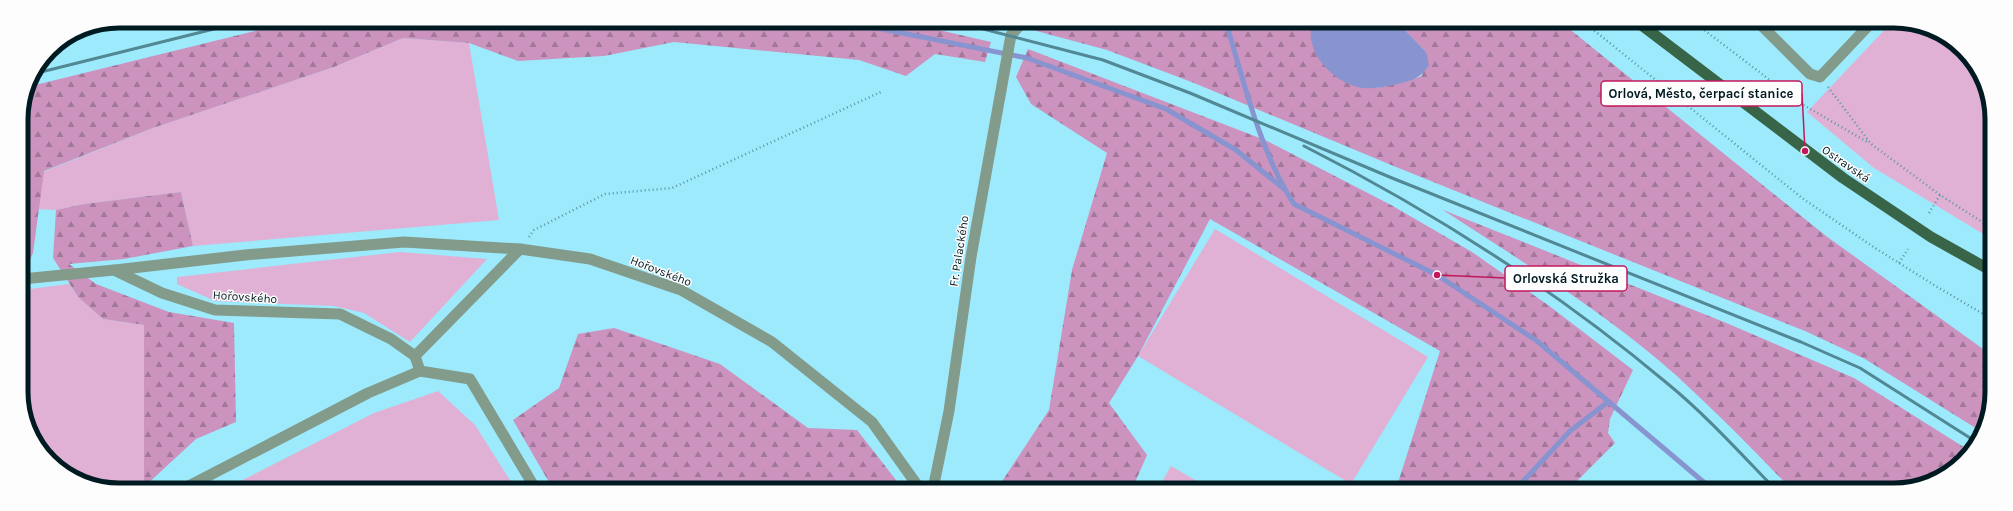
<svg xmlns="http://www.w3.org/2000/svg" width="2013" height="511" font-family="Karla,sans-serif">
  <defs>
    <pattern id="forest-firs" width="22" height="20" patternUnits="userSpaceOnUse"><rect width="22" height="20" fill="#cb93be"/><path d="M5 1l3.5 6h-7zM16 11l3.5 6h-7z" fill="#a2779a"/></pattern>
  </defs>
  <rect width="100%" height="100%" fill="#9deafd"/>
  <g fill="#e0b1d4">
    <path d="M 1891,23 L 1913,23 L 1963,50 L 1990,100 L 1990,238 L 1874,168 L 1807,112 Z"/>
    <path d="M 403,38 L 469,43 L 499,220 L 193,246 L 181,192 L 84,204 L 56,210 L 38,209 L 43,172 L 153,128 L 334,67 Z"/>
    <path d="M 1215,229 L 1428,357 L 1351,484 L 1138,356 Z"/>
    <path d="M 400,252 L 487,259 L 410,342 L 364,313 L 334,306 L 215,301 L 177,284 L 177,277 Z"/>
    <path d="M 69,284 L 78,297 L 103,319 L 144,325 L 144,487 L 142,488 L 100,488 L 50,461 L 23,411 L 22,290 Z"/>
    <path d="M 438,391 L 475,425 L 515,488 L 227,488 L 374,413 Z"/>
    <path d="M 1171,466 L 1211,489 L 1158,489 Z"/>
  </g>
  <g fill="url(#forest-firs)">
    <path d="M 296,21 L 904,22 L 991,42 L 985,62 L 935,54 L 906,76 L 859,60 L 674,42 L 604,56 L 518,61 L 469,43 L 403,38 L 334,67 L 153,128 L 44,171 L 33,253 L 22,278 L 21,113 L 27,87 Z"/>
    <path d="M 1003,22 L 1313,22 L 1311,25 L 1376,88 L 1408,81 L 1422,76 L 1426,52 L 1397,22 L 1562,23 L 1826,236 L 1990,354 L 1990,411 L 1982,432 L 1865,359 L 1805,331 L 1396,167 L 1194,83 L 1107,50 Z"/>
    <path d="M 1028,49 L 1265,140 L 1391,205 L 1472,252 L 1548,305 L 1633,370 L 1610,419 L 1608,433 L 1615,443 L 1569,489 L 1396,489 L 1440,351 L 1210,219 L 1138,356 L 1109,403 L 1147,455 L 1132,489 L 997,489 L 1049,410 L 1072,270 L 1107,153 L 1031,104 L 1016,77 Z"/>
    <path d="M 181,192 L 193,246 L 124,259 L 69,264 L 96,284 L 169,312 L 234,323 L 236,422 L 196,439 L 144,487 L 144,325 L 103,319 L 78,297 L 53,258 L 56,210 L 84,204 Z"/>
    <path d="M 1443,210 L 1724,322 L 1854,378 L 1970,451 C 1960,464 1948,474 1933,482 C 1905,496 1826,490 1792,490 C 1755,451 1717,413 1678,377 C 1606,313 1523,262 1443,210 Z"/>
    <path d="M 614,328 L 720,364 L 808,428 L 857,430 L 903,489 L 553,489 L 513,420 L 559,388 L 578,334 Z"/>
  </g>
  <path fill="#8894cf" d="M 1313,22 L 1397,22 L 1426,52 L 1429,65 C 1419,80 1411,81 1393,85 C 1380,88 1366,90 1354,86 C 1336,80 1316,62 1312,43 C 1310,37 1311,30 1311,25 Z"/>
  <g fill="none" stroke-linecap="round" stroke-linejoin="round">
    <g stroke="#8894cf" stroke-width="5">
      <path d="M 847,22 L 1027,58 L 1166,109 L 1236,150 L 1284,189"/>
      <path d="M 1226,22 C 1243,80 1261,154 1294,204 L 1437,275 L 1537,341 L 1713,490"/>
      <path d="M 1516,489 L 1570,431 L 1608,402"/>
    </g>
    <g stroke="#5d95a3" stroke-width="2.5" stroke-dasharray="1 3" stroke-linecap="butt">
      <path d="M 1585,23 L 1802,198 L 1872,246 L 1934,285 L 1990,318"/>
      <path d="M 1695,23 L 1800,103 L 1869,143"/>
      <path d="M 1828,87 L 1871,144 L 1940,195 L 1990,227"/>
      <path d="M 1929,213 L 1940,195"/>
      <path d="M 529,237 L 534,230 L 605,194 L 672,188 L 883,91"/>
      <path d="M 1899,263 L 1908,249"/>
    </g>
    <g stroke="#839b8b" stroke-width="11">
      <path d="M 1759,23 L 1810,74 L 1820,77 L 1871,23"/>
      <path d="M 115,270 L 245,255 L 404,242 L 520,249"/>
      <path d="M 22,279 L 114,270 L 162,293 L 215,310 L 340,314 L 391,339 L 415,356"/>
      <path d="M 420,371 L 415,356 L 520,249 L 590,259 L 681,290 L 772,342 L 872,422 L 920,489"/>
      <path d="M 185,488 L 368,393 L 420,371 L 470,379 L 535,488"/>
      <path d="M 933,489 L 949,411 L 971,257 L 1011,35 L 1023,22"/>
    </g>
    <path stroke="#386548" stroke-width="11" d="M 1639,23 L 1843,178 L 1931,237 L 1990,270"/>
    <g stroke="#528794" stroke-width="3">
      <path d="M 956,22 L 1103,60 L 1190,93 L 1392,178 L 1801,342 L 1860,368 L 1978,443"/>
      <path d="M 33,74 L 246,21"/>
      <path d="M 1304,146 C 1434,212 1556,290 1668,384 C 1707,416 1741,454 1776,490"/>
    </g>
  </g>
  <g text-anchor="middle" dominant-baseline="central" stroke-width="3" stroke-linejoin="round" paint-order="stroke">
    <g font-size="12" fill="#001a21" stroke="#fdfdfd">
      <text transform="translate(1846 164) rotate(35)">Ostravská</text>
      <text transform="translate(959 251) rotate(-81)">Fr. Palackého</text>
      <text transform="translate(661 271) rotate(21)">Hořovského</text>
      <text transform="translate(245 297) rotate(4)">Hořovského</text>
    </g>
  </g>
  <path d="M0 0H2013V511H0ZM119 28H1894A91 91 0 0 1 1985 119V392A91 91 0 0 1 1894 483H119A91 91 0 0 1 28 392V119A91 91 0 0 1 119 28Z" fill="#fdfdfd" fill-rule="evenodd"/>
  <path fill="none" stroke="#001a21" stroke-width="5" d="M119 28H1894A91 91 0 0 1 1985 119V392A91 91 0 0 1 1894 483H119A91 91 0 0 1 28 392V119A91 91 0 0 1 119 28Z"/>
  <path fill="none" stroke="#c2185b" stroke-width="1.5" d="M1805 151L1802 93M1437 275L1505 278"/>
  <g fill="#c2185b" stroke="#fdfdfd" stroke-width="1.5">
    <circle cx="1805" cy="151" r="4"/>
    <circle cx="1437" cy="275" r="4"/>
  </g>
  <g fill="#fdfdfd" stroke="#c2185b" stroke-width="1.5">
    <rect x="1601" y="81" width="201" height="25" rx="4"/>
    <rect x="1505" y="266" width="122" height="25" rx="4"/>
  </g>
  <g font-size="13" text-anchor="middle" font-weight="bold" fill="#001a21">
    <text x="1701" y="98">Orlová, Město, čerpací stanice</text>
    <text x="1566" y="283">Orlovská Stružka</text>
  </g>
</svg>
